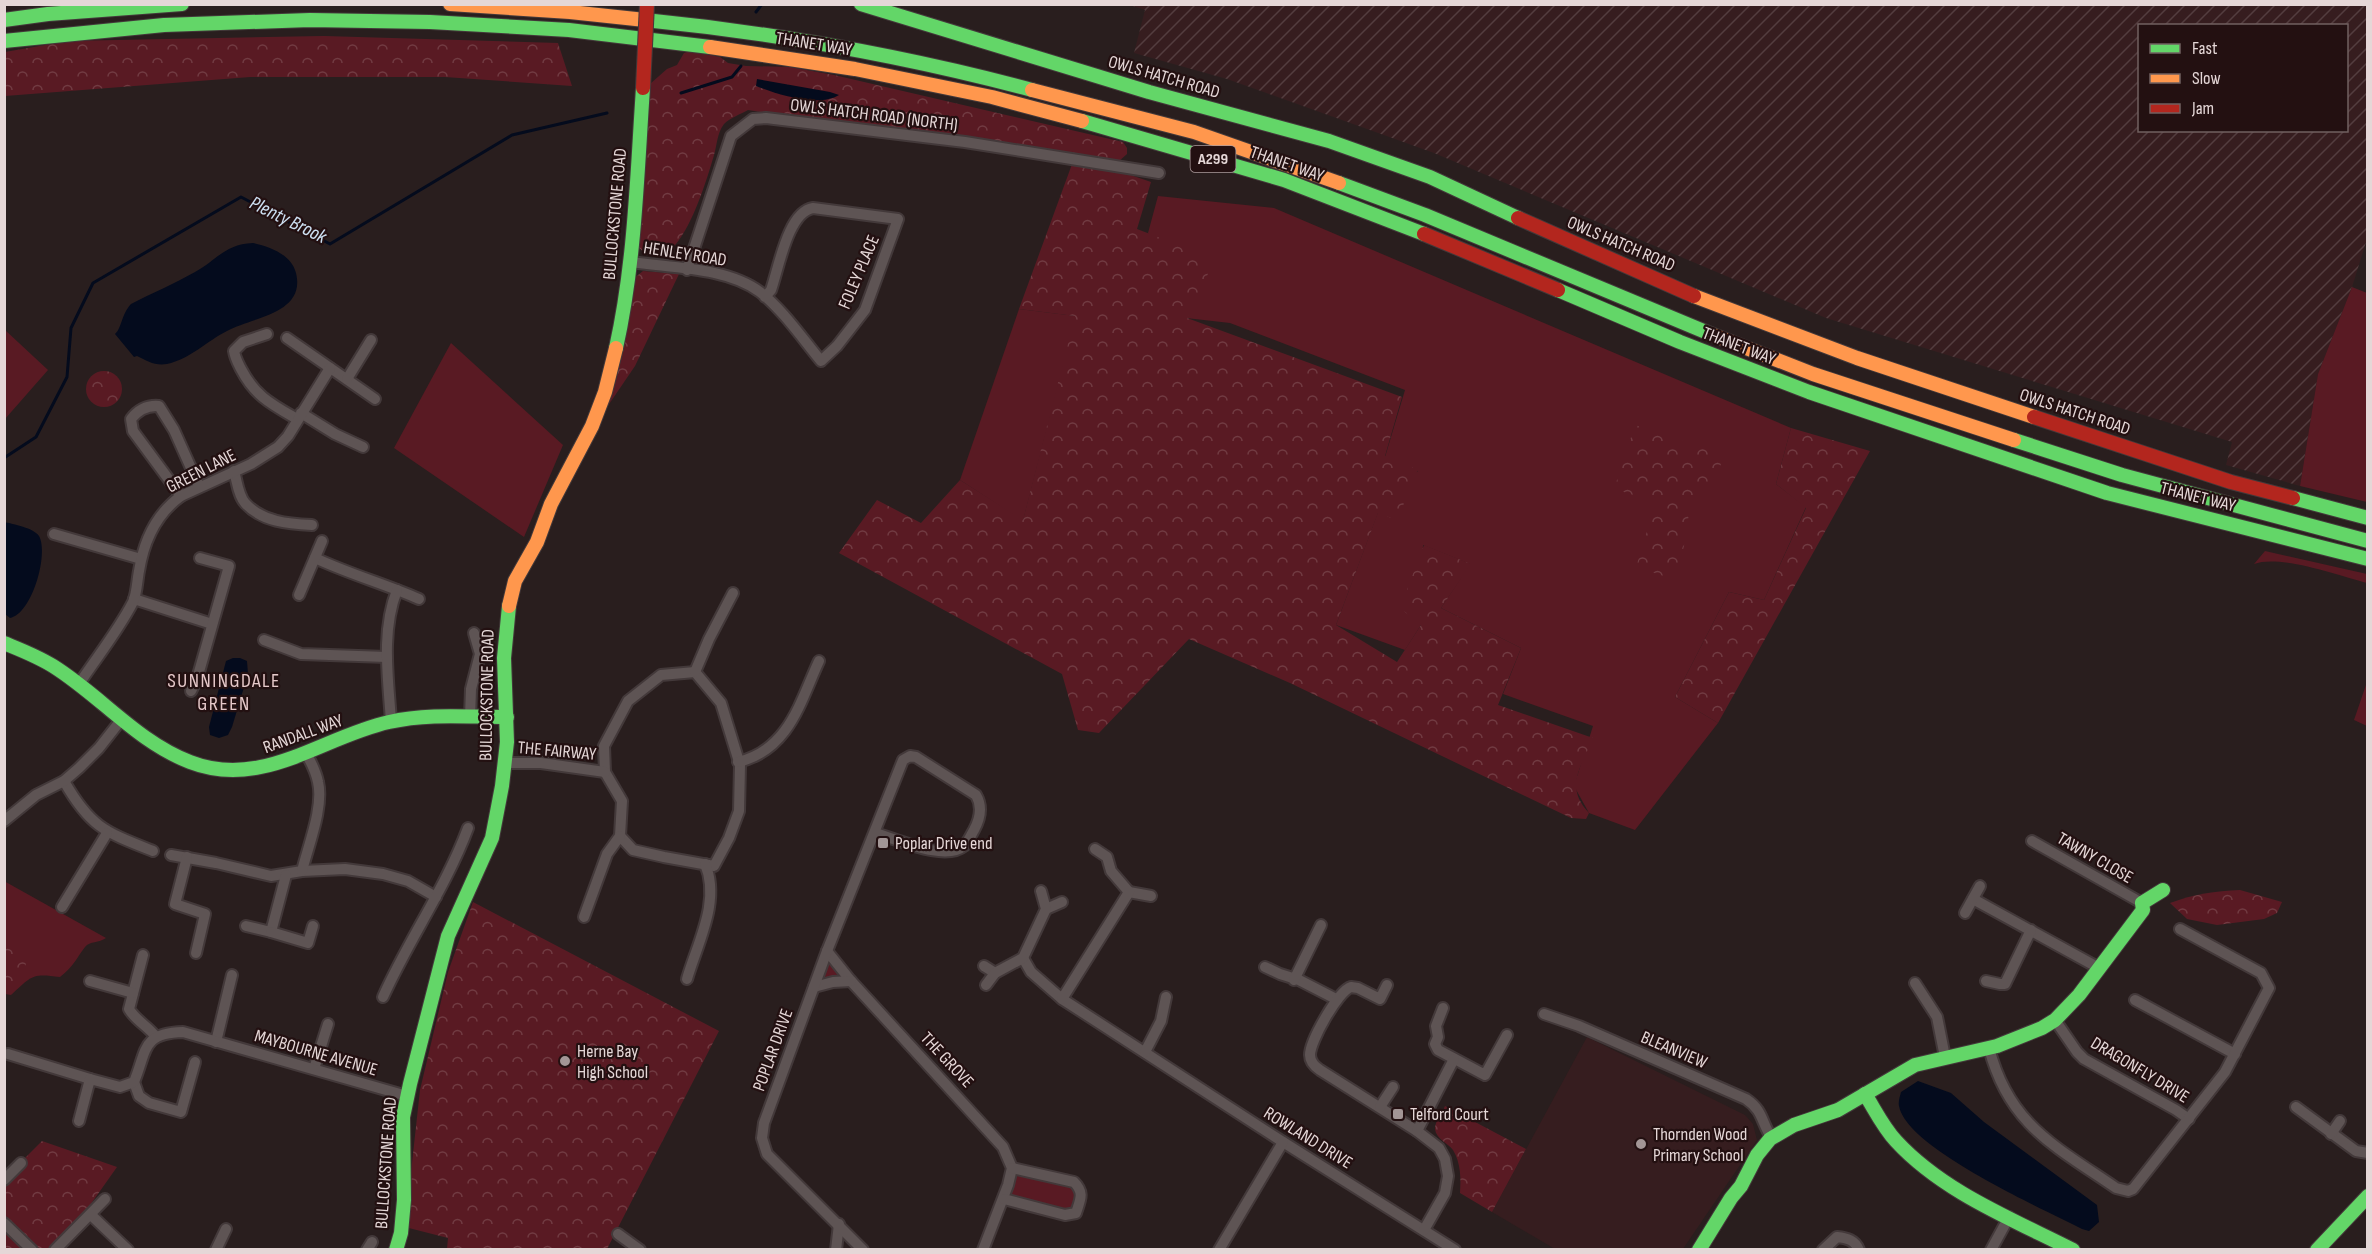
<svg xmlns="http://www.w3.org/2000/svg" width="2372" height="1254" font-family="'Sofia Sans Condensed',sans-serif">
  <defs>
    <pattern id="industrial-furrows" width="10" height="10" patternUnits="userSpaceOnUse" patternTransform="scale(1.5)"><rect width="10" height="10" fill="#361d1f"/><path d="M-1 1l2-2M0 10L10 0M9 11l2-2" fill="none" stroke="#533d3f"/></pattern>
    <pattern id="forest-crowns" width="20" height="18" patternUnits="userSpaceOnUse" patternTransform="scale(1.5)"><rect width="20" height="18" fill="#591a23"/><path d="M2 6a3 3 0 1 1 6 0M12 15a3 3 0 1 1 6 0" fill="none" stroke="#713b42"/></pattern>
  </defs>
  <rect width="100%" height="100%" fill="#291e1e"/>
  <path fill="#361d1f" d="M 1587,1037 L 1745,1115 L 1753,1124 L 1757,1140 L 1683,1249 L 1555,1249 L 1492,1212 Z"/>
  <path fill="url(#industrial-furrows)" fill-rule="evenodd" d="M 1130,5 L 2367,5 L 2367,239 L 2352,287 L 2318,374 L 2300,486 L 2226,465 L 2232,442 L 1826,318 L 1434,153 L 1227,79 L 1134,53 L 1145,10 ZM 2140,26 L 2346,26 L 2346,130 L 2140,130 Z"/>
  <g fill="#591a23">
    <path d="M 1158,196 L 1274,208 L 1791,428 L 1776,484 L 1806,507 L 1764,600 L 1729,592 L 1675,697 L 1718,723 L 1635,830 L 1589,813 L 1574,786 L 1593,726 L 1503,694 L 1521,648 L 1441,608 L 1470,564 L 1423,545 L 1421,625 L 1405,650 L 1336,625 L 1378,512 L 1418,471 L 1385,457 L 1405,390 L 1230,323 L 1186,318 L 1148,233 Z"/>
    <path d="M 2352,287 L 2367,293 L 2367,502 L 2300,486 L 2318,374 Z"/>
    <path d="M 1019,309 L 1076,316 L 1023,521 L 960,480 Z"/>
    <path d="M 5,330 L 48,370 L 5,419 Z"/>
    <path d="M 451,343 L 563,445 L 524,537 L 394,448 Z"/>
    <path d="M 2265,551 L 2367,574 L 2367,583 C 2339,576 2280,554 2254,564 Z"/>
    <path d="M 2367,682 L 2367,726 L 2354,720 Z"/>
    <path d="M 4,881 L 106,938 C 99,943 90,941 85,947 C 76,959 73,967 60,977 C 31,973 32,976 11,995 L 5,994 Z"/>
    <path d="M 827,951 L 851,981 L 814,987 Z"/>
    <path d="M 1012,1168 L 1081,1189 L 1076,1213 L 1004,1199 Z"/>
  </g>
  <g fill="url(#forest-crowns)">
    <path d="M 324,36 L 558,43 L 572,86 L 445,77 L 250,77 L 5,96 L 5,52 L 68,41 Z"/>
    <path d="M 691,51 L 720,57 L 728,63 L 746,66 L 790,67 L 834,75 L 1123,142 L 1127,148 L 1127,154 L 1119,161 L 1110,161 C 990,138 868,130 748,110 C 741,114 730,118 724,124 C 717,133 717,145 714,155 C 707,179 685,255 657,256 C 648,256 643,252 637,246 L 650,84 L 667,69 L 677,65 L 684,53 Z"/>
    <path d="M 1075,156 L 1151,182 L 1137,229 L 1215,259 L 1187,318 L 1402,397 L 1385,456 L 1418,470 L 1397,520 L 1378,513 L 1336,625 L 1397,662 L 1421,625 L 1400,608 L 1424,545 L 1471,564 L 1441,608 L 1521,648 L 1498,705 L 1593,738 C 1581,768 1564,786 1589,813 L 1586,819 L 1571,818 L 1290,683 L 1189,639 L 1099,733 L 1078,730 L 1062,674 L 839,553 L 877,500 L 921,523 L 960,480 L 1023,520 L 1075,316 L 1019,309 Z"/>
    <path d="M 643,271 L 679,274 L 635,366 L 605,410 L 633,279 Z"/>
    <circle cx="104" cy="389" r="18"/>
    <path d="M 1635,425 L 1724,455 L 1712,490 L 1689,512 L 1686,537 L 1676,580 L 1636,567 L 1656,502 L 1614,489 Z"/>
    <path d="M 1791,428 L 1870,451 L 1718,723 L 1675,697 L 1729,592 L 1764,600 L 1806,508 L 1776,484 Z"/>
    <path d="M 2240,890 L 2282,902 L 2277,913 L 2264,919 L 2217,925 L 2187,919 L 2170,903 C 2194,894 2215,891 2240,890 Z"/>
    <path d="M 473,902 L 719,1031 L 607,1249 L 447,1249 L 448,1238 L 405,1227 L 420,1090 L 448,972 Z"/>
    <path d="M 5,935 C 19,941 33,963 22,978 C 18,983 11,985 5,988 Z"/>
    <path d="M 1445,1106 L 1526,1149 L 1492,1212 L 1460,1193 C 1461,1179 1461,1163 1453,1150 C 1448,1143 1436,1139 1435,1129 C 1435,1121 1442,1113 1445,1106 Z"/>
    <path d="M 42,1141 L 117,1167 L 88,1208 L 49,1249 L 33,1249 L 19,1241 L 21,1249 L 5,1249 L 4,1179 Z"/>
  </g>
  <g fill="#040b1d">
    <path d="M 757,79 L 830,92 L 839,95 C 818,108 776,94 756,86 Z"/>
    <path d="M 253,243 C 270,247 291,254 296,273 C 306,314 252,317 227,331 C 207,341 190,359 167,364 C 155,366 147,361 137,356 L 134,357 L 115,334 C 122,328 121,315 131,304 C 152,293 174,284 195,272 C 217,260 225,244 253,243 Z"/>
    <path d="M 4,522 C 13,524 34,528 39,536 C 49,554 32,614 10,618 L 5,614 Z"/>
    <path d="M 233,658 L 240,658 L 247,661 L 248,674 L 232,727 L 228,735 L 219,738 L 210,735 L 209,727 L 226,661 Z"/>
    <path d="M 1918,1081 L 1951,1093 L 1984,1122 L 2097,1205 L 2099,1222 L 2089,1231 L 2082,1229 C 2044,1209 1907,1149 1899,1106 C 1898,1102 1900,1096 1901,1092 Z"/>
  </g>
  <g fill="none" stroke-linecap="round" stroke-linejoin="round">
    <g stroke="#040b1d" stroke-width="3">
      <path d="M 756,12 L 762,4"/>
      <path d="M 681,93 L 732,77 L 741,66"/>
      <path d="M 4,458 L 36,437 L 67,377 L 71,328 L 93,283 L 241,197 L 330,244 L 512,135 L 607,113"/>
    </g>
    <g stroke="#43393a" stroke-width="14">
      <g id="street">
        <path d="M 631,262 C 670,268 727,267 760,292 C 783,310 802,338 821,361 L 837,346 L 865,310 L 898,219 L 813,208 C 788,212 779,267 771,290 L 765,297"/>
        <path d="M 687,270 L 731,136 L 753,119 L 766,118 L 965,142 L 1159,173"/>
        <path d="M 267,334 L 243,342 L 234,351 C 235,358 238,363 241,369 C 255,396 271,404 297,419"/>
        <path d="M 287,338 L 375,399"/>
        <path d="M 347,379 L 371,340"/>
        <path d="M 301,413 L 335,434 L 363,447"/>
        <path d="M 234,471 C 237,481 238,495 245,503 C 262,522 289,524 312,525"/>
        <path d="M 181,496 L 133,431 L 131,419 C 138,410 147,405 159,406 L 174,430 L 199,486"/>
        <path d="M 54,534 L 141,559"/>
        <path d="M 315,558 C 349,574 385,584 419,599"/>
        <path d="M 299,595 L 322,541"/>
        <path d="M 134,599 L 212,624"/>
        <path d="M 264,640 L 301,654 L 387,657"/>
        <path d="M 695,672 L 721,703 L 740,765 L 739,811 L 729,838 L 714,866 L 664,857 L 633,850 L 620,836 L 622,801 L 605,772 L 604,746 L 628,701 L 661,675 Z"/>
        <path d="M 695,672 L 709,639 L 733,593"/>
        <path d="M 79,684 C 97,657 118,631 133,602 C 137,593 137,581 139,571 C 144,540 156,514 181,496 L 251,464 L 278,447 L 288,436 L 330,368"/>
        <path d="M 191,691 L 197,679 L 229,566 L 200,558"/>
        <path d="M 470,717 L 471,689 L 480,654 L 474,633"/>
        <path d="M 391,721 C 388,677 381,631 397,590"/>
        <path d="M 738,762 C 789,750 800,702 819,661"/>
        <path d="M 505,763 L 541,763 L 605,772"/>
        <path d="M 64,781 C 90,827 105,832 153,851"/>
        <path d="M 4,821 L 36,795 L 64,781 L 79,768 L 99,748 L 121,720"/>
        <path d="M 2032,841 L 2142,903"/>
        <path d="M 171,855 L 216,863 L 271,876 L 302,871 L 345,869 L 383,874 L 408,881 L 436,897"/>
        <path d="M 187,857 L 175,904 L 205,914 L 196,953"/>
        <path d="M 302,871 C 308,846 324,807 318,782 C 316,772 312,764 307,755"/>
        <path d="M 1129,892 L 1151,896"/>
        <path d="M 1973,899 L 2099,968"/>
        <path d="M 62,907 L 107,833"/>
        <path d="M 1046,909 L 1062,902"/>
        <path d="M 1965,913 L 1980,886"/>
        <path d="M 584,917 L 607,854 L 620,836"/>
        <path d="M 246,926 L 271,932 L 286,875"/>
        <path d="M 271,932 L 308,943 L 313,926"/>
        <path d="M 827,951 L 851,981 L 1003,1147 L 1012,1168 L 1008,1185 L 983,1250"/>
        <path d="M 143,955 L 129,1009 C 136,1021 148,1026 156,1037"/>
        <path d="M 1023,958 L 1031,972 L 1062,999 L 1283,1142 L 1455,1250"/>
        <path d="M 984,966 L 995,973"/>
        <path d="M 1265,967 L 1280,974 L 1299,980 L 1336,999"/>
        <path d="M 687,979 C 697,944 721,901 705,864"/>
        <path d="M 1294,980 L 1321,925"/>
        <path d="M 90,981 L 133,993"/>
        <path d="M 1986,981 L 2000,984 L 2005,984 L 2031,930"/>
        <path d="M 1915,983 L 1937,1017 L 1945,1057"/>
        <path d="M 986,985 L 995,973 L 1023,958 L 1046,909 L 1041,891"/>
        <path d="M 1387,985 L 1380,999 L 1358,988 L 1351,987 C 1338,991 1310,1041 1310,1055 C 1310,1062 1314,1066 1320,1070 L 1417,1131 L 1439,1148 L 1445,1159 L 1448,1176 L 1445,1193 L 1424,1230"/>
        <path d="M 814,987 L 833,982 L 851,981"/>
        <path d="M 383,997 C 409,939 446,887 468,828"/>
        <path d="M 1062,999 L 1129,892 L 1111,871 L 1107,857 L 1095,849"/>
        <path d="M 2135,1000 L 2235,1054"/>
        <path d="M 1443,1008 L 1436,1026 L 1438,1037 L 1435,1044 L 1438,1050 L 1485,1075 L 1507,1035"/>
        <path d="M 1544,1014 L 1579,1026 L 1746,1099 C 1764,1111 1761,1123 1772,1138"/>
        <path d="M 2055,1020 L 2077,1052 L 2084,1059 L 2176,1110 L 2189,1119"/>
        <path d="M 216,1042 L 232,975"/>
        <path d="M 1989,1048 C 2009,1125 2055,1146 2116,1188 L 2128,1191 L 2133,1189 L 2225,1072 L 2269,988 L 2261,973 L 2180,929"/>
        <path d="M 1145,1052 L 1161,1021 L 1166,997"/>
        <path d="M 8,1054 L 90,1079"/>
        <path d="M 314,1069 L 328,1024"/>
        <path d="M 134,1082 L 139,1096 L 149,1103 L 181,1112 L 195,1062"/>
        <path d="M 1380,1107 L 1393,1087"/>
        <path d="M 2296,1107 L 2356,1151 L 2368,1153"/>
        <path d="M 79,1121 L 90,1079 L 120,1087 L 134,1082 C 147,1051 141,1033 183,1032 L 407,1096"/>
        <path d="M 1417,1131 L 1454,1059"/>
        <path d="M 2331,1134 L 2340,1121"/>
        <path d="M 4,1180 L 21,1163"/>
        <path d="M 1004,1199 L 1065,1215 L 1076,1213 C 1080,1200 1085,1193 1074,1182 L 1012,1168"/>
        <path d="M 91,1215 L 128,1250"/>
        <path d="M 4,1223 L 32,1250"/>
        <path d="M 618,1234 L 640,1250"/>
        <path d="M 55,1250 L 105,1199"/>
        <path d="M 216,1250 L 226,1229"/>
        <path d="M 367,1250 L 372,1242"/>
        <path d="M 836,1250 L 839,1224"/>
        <path d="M 863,1250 L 767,1154 L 762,1138 L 764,1123 L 827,951 L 903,760 L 910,756 L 916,757 L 976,795 C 983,807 980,819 974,830 C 971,835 968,842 964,846 C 945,862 897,839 875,833"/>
        <path d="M 1219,1250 L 1283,1142"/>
        <path d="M 1823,1250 L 1837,1237 C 1847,1238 1855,1240 1859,1250"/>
        <path d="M 1991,1250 L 2009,1217"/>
      </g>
    </g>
    <g stroke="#43393a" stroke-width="16">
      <g id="fast">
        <path d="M 861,4 L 1149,92 L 1329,141 L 1430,177 L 1518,218"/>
        <path d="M 4,20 L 48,14 L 182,4"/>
        <path d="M 645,20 C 775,33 905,56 1032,90"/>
        <path d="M 4,41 L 164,25 L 310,20 L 430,22 L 569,30 L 710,47"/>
        <path d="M 1082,121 L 1284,180 L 1424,234"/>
        <path d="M 1339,183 L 1425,215 L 1713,335"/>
        <path d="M 1558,290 L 1680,342 L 1809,392 L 2107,493 L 2368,559"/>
        <path d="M 616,348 C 635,263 637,175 643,88"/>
        <path d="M 2014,440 L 2122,475 L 2368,541"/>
        <path d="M 2293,498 L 2368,518"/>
        <path d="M 4,643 C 21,650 37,656 53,666 C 101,696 136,741 190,762 C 262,790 322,737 389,722 C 428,713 468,717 507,717"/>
        <path d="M 1865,1094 C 1875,1110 1883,1127 1896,1141 C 1943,1192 2012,1219 2073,1250"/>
        <path d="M 396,1250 L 401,1233 L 404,1200 L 403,1117 L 410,1084 L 448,936 L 492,838 L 502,786 L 507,742 L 504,658 L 509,606"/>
        <path d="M 1699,1250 L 1731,1198 L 1741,1186 L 1757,1155 L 1770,1139 L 1794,1125 L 1838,1110 L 1915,1065 L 1997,1046 L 2042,1028 L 2055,1020 L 2079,995 L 2143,910 L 2142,903 L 2163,890"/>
        <path d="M 2317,1250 L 2368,1196"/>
      </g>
    </g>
    <g stroke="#43393a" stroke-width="16">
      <g id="slow">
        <path d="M 450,4 L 570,12 L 645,20"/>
        <path d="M 710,47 L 855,69 L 992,97 L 1082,121"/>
        <path d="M 1032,90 L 1194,132 L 1339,183"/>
        <path d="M 1694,296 L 1857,358 L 2034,417"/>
        <path d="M 1713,335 L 1813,374 L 2014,440"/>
        <path d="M 509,606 L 515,581 L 537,542 L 551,504 L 592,426 L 605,392 L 616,348"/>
      </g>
    </g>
    <g stroke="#43393a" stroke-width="16">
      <g id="jam">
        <path d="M 1518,218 L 1694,296"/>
        <path d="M 1424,234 L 1558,290"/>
        <path d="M 2034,417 L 2231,482 L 2293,498"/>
      </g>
    </g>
    <use href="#street" stroke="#5e5454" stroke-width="10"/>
    <use href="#fast" stroke="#63d668" stroke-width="14"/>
    <use href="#slow" stroke="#ff974d" stroke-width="14"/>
    <use href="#jam" stroke="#b3261e" stroke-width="14"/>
    <g stroke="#43393a" stroke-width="16" stroke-linecap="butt">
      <path id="jam-bridge" d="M 643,88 L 647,4"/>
    </g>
    <use href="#jam-bridge" stroke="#b3261e" stroke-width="14"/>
  </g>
  <g fill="#a39696" stroke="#231011" stroke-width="2">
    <rect x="877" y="837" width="12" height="12" rx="3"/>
    <circle cx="565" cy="1061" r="6"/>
    <rect x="1392" y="1108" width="12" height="12" rx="3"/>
    <circle cx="1641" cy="1144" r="6"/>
  </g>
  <g text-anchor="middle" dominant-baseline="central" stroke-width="4.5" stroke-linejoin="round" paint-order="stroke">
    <rect fill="#231011" stroke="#ab9b9c" stroke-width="1.5" x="1190.5" y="146" width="45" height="26" rx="4.5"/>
    <g font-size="16" font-weight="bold" fill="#e5d7d7">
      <text x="1213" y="159">A299</text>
    </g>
    <g font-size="18" fill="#e5d7d7" stroke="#231011">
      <text transform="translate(814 44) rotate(9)">THANET WAY</text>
      <text transform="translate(1164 77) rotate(16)">OWLS HATCH ROAD</text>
      <text transform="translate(874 115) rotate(7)">OWLS HATCH ROAD (NORTH)</text>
      <text transform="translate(1287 164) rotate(19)">THANET WAY</text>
      <text transform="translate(615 214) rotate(-85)">BULLOCKSTONE ROAD</text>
      <text transform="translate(1621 244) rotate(23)">OWLS HATCH ROAD</text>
      <text transform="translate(685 254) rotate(9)">HENLEY ROAD</text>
      <text transform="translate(859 272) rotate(-67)">FOLEY PLACE</text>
      <text transform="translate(1739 346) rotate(21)">THANET WAY</text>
      <text transform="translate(2075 412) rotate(18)">OWLS HATCH ROAD</text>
      <text transform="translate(201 471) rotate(-27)">GREEN LANE</text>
      <text transform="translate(2198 497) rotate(14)">THANET WAY</text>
      <text transform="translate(487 695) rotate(-89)">BULLOCKSTONE ROAD</text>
      <text transform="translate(303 734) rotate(-20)">RANDALL WAY</text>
      <text transform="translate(557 751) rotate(5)">THE FAIRWAY</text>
      <text transform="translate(2095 858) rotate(30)">TAWNY CLOSE</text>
      <text transform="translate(773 1050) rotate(-70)">POPLAR DRIVE</text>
      <text transform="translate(1674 1050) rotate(23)">BLEANVIEW</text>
      <text transform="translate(316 1053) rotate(16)">MAYBOURNE AVENUE</text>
      <text transform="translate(947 1060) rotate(47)">THE GROVE</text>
      <text transform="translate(2140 1070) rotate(31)">DRAGONFLY DRIVE</text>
      <text transform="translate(1308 1138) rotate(32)">ROWLAND DRIVE</text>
      <text transform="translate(386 1163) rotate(-86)">BULLOCKSTONE ROAD</text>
    </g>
    <g font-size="18" fill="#e5d7d7" stroke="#231011" text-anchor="start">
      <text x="895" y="843">Poplar Drive end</text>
      <text x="577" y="1051">Herne Bay<tspan x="577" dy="21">High School</tspan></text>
      <text x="1410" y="1114">Telford Court</text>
      <text x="1653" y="1134">Thornden Wood<tspan x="1653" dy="21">Primary School</tspan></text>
    </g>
    <g font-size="20" font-style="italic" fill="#cde0f2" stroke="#231011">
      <text transform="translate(288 220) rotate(26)">Plenty Brook</text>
    </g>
    <g font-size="20" letter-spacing="1.5" fill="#e5c8c9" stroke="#231011">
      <text x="224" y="681">SUNNINGDALE<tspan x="224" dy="23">GREEN</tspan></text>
    </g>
  </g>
  <rect width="2372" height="1254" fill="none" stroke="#e5d7d7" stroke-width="12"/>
  <rect x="2138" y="24" width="210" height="108" fill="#231011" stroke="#716060" stroke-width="1.5"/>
  <rect x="2150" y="44" width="30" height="9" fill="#63d668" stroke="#716060" stroke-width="1.5"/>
  <text x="2192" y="54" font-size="18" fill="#e5d7d7">Fast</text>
  <rect x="2150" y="74" width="30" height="9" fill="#ff974d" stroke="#716060" stroke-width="1.5"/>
  <text x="2192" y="84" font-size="18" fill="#e5d7d7">Slow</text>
  <rect x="2150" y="104" width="30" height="9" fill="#b3261e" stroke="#716060" stroke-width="1.5"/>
  <text x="2192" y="114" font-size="18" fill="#e5d7d7">Jam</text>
</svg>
